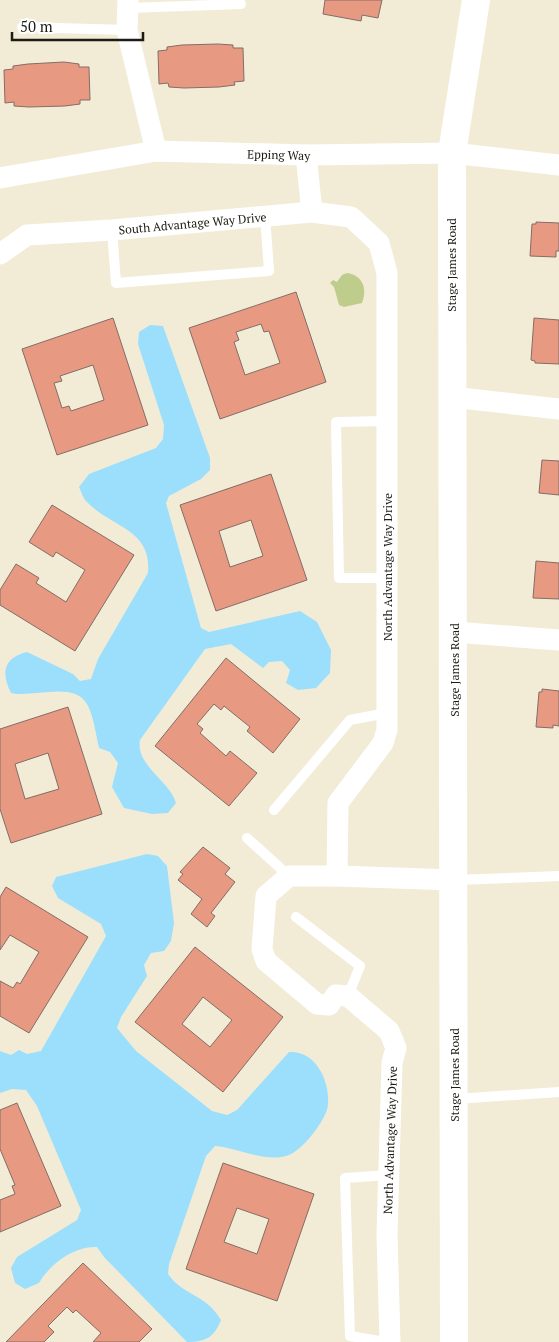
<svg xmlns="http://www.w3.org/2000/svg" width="559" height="1342" font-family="'PT Serif',serif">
  <rect width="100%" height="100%" fill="#f2ecd7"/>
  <path fill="#becd8c" d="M 347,273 C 362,275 368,288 362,303 L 344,307 L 339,305 L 334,287 L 330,283 L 333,280 L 337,282 L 342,275 Z"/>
  <g fill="#9bdffc">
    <path d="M 150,325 L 163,326 L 210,458 L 210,470 L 201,479 L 169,496 L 166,503 L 201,628 L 209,632 L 300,611 L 317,622 L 331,650 L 330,673 L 316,688 L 298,690 L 286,683 L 290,670 L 282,661 L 269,662 L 263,668 L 231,644 L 205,649 L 140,740 C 135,765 170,781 176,803 L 168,813 L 152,814 L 124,808 L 112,787 L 118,763 L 110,752 L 99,748 C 96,735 94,718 88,706 C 76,680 34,698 11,693 C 1,673 3,658 27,652 L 73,674 L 80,681 L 91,679 L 98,659 L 148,573 C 152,528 111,528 86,501 C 83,498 81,491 79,487 L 89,474 L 156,448 L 163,439 L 164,425 L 138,344 L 139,332 Z"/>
    <path d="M 147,854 L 158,856 L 167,866 L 174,923 L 171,941 L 164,951 L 151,953 L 144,965 L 147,976 L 121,1017 L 117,1028 L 136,1051 L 212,1111 L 227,1115 L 237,1110 L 289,1052 C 315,1050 330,1080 328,1104 C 328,1118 301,1153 286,1156 C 262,1162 239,1148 215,1146 L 206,1156 L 169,1264 L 168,1274 C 183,1296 205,1293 221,1320 C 214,1338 205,1342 187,1342 L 104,1257 L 97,1247 C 74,1246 50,1264 39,1283 L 25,1289 L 15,1283 L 11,1268 L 17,1257 L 77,1220 L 81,1210 L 37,1106 L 26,1090 L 12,1089 L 0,1093 L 0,1051 L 11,1055 L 19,1050 L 27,1054 L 41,1051 L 106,936 L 101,924 L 58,898 L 52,886 L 56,877 Z"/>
  </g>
  <g fill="#e79a81" stroke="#836d66" fill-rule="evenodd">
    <path d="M 325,0 L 382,0 L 378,18 L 362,15 L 361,21 L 323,14 Z"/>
    <path d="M 218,44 L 233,45 L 233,48 L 243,48 L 244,81 L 234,82 L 235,85 L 219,87 L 184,88 L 169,87 L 168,83 L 159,84 L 158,51 L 167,50 L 167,47 L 182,45 Z"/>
    <path d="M 64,62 L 79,64 L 79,67 L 89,67 L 90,100 L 80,100 L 80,104 L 65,106 L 29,107 L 14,106 L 14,102 L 5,103 L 4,70 L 13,69 L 13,66 L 28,64 Z"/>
    <path d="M 536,222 L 559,223 L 559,251 L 556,251 L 556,257 L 530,256 L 532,224 L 536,224 Z"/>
    <path d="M 296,292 L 326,382 L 220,419 L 189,328 ZM 261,324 L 264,332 L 269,331 L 280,363 L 245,375 L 234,342 L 239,340 L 236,332 Z"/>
    <path d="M 113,318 L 148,425 L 57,455 L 22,349 ZM 93,365 L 104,400 L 71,411 L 69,406 L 62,408 L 54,383 L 62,381 L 60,376 Z"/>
    <path d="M 534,318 L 559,320 L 559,364 L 535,363 L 535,361 L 531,360 Z"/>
    <path d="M 542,460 L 559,461 L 559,495 L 539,493 Z"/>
    <path d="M 271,474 L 307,580 L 216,611 L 180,505 ZM 251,520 L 263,556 L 230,567 L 219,531 Z"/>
    <path d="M 52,505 L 134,555 L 75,651 L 0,605 L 0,590 L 16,564 L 39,578 L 36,583 L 66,602 L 85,570 L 56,552 L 53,557 L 29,542 Z"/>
    <path d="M 536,561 L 559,563 L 559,599 L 533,598 Z"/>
    <path d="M 226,658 L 300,719 L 273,753 L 247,731 L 250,727 L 224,706 L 221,710 L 214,704 L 197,724 L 203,729 L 200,733 L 226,756 L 230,751 L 257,773 L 229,806 L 155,746 Z"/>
    <path d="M 542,689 L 559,691 L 559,726 L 553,725 L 553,728 L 536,727 L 539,692 L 542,692 Z"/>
    <path d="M 68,707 L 102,814 L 11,843 L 0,809 L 0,729 ZM 48,753 L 59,789 L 25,799 L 15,764 Z"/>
    <path d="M 203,847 L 230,868 L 225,874 L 235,882 L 211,913 L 215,916 L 207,927 L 191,914 L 202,899 L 178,880 L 183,874 L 180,872 Z"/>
    <path d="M 6,887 L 88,937 L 29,1033 L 0,1016 L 0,981 L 13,988 L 17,982 L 20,984 L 39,952 L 10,935 L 0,950 L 0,897 Z"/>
    <path d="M 195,947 L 283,1017 L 223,1092 L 135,1022 ZM 203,997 L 232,1020 L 210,1047 L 182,1024 Z"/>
    <path d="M 17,1103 L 61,1206 L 0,1232 L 0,1200 L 15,1194 L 12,1186 L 15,1185 L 0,1149 L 0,1110 Z"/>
    <path d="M 223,1163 L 314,1194 L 277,1301 L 186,1269 ZM 237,1208 L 269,1219 L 257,1254 L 224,1242 Z"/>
    <path d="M 83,1263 L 152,1329 L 139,1342 L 93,1342 L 101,1333 L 76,1310 L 73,1313 L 67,1307 L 48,1326 L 54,1332 L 44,1342 L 6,1342 Z"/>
  </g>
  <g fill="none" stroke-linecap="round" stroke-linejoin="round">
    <g stroke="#fff" stroke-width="10">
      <path d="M 129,8 L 241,4"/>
      <path d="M 22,27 L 127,30"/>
      <path d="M 112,230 L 116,283 L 269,271 L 265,216"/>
      <path d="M 387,421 L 336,422 L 339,578 L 387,578"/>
      <path d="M 274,810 L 350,720 L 387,713"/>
      <path d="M 247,838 L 289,876"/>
      <path d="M 455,880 L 559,876"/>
      <path d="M 296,917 L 360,966 L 348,996"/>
      <path d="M 455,1099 L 559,1092"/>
      <path d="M 385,1342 L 350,1336 L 345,1178 L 389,1175"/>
    </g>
    <g stroke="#fff" stroke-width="21">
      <path d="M 128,0 L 127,30 L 156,151"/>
      <path d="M 306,155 L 312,212"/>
      <path id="s1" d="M 0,178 L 156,151 L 306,155 L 452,153 L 559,165"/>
      <path id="s2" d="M 0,254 L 27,235 L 112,230 L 312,212 L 351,217 L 379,243 L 387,273 L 387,730 L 383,743 L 338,803 L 337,876 L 289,876 L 266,896 L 262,949 L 266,961 L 317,1004 L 329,1005 L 336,995 L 348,996 L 389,1031 L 396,1048 L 392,1063 L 387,1234 L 390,1342"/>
      <path d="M 451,397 L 559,409"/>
      <path d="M 454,632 L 559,640"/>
      <path d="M 337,876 L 454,880"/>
    </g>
    <path stroke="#fff" stroke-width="28" d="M 454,1342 L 452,153 L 476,0"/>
  </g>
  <g text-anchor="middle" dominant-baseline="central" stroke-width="4.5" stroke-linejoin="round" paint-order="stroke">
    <g font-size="12" fill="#1d1b13" stroke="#fff">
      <text stroke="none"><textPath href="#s1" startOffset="281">Epping Way</textPath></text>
      <text stroke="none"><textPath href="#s2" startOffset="199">South Advantage Way Drive</textPath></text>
      <text transform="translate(451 265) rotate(-90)">Stage James Road</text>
      <text transform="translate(387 567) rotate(-90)">North Advantage Way Drive</text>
      <text transform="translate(454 670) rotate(-90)">Stage James Road</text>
      <text transform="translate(454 1075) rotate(-90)">Stage James Road</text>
      <text transform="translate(390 1140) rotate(-88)">North Advantage Way Drive</text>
    </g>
  </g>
  <path d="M12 32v8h131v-8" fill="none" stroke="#1d1b13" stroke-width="2.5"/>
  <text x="20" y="32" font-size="15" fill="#1d1b13" stroke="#ffffff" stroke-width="4" paint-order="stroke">50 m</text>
</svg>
